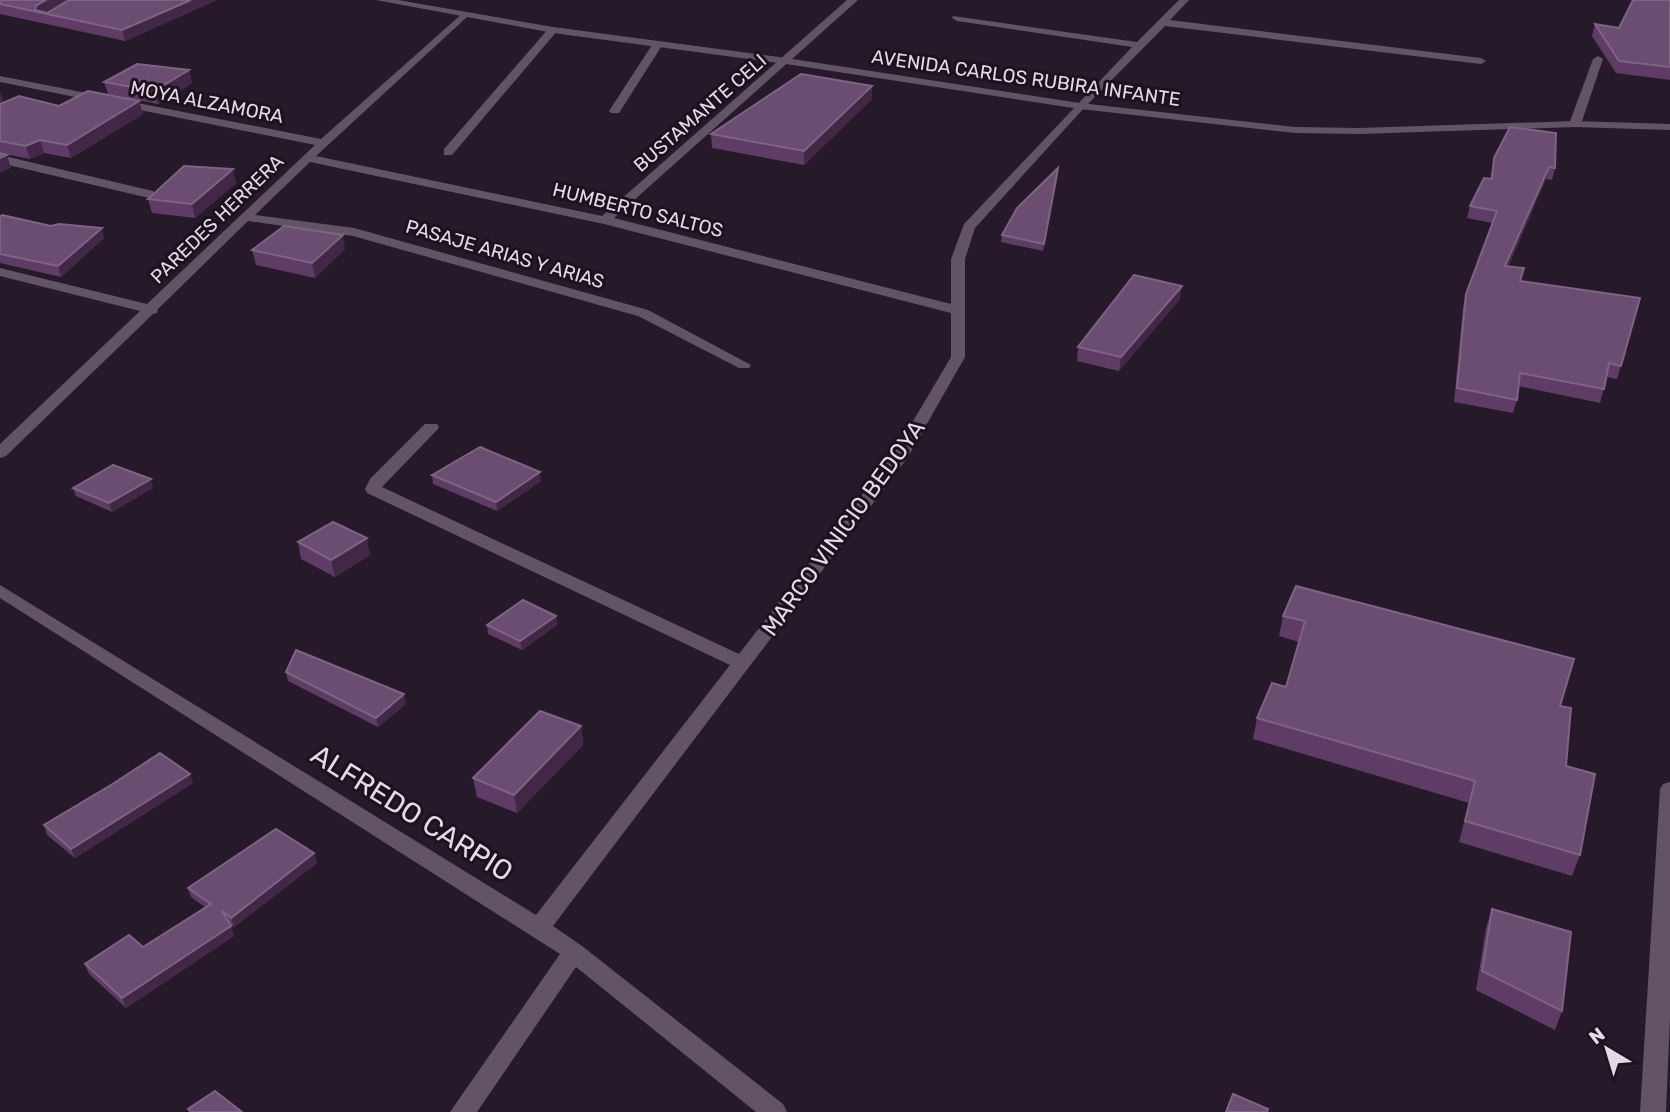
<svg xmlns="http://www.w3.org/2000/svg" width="1670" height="1112" font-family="Rubik,sans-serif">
  <rect width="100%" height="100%" fill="#261929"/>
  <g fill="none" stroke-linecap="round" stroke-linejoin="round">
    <g fill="#635366" fill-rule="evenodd">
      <path d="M 847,0 L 858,0 L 614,218 L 951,304 L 951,259 L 964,224 L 1132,47 L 957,21 L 952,18 L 953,16 L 1137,42 L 1179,0 L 1189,0 L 1170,20 L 1481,58 L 1486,61 L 1481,64 L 1165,26 L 1084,108 L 975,228 L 965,259 L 965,357 L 908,457 L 553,926 L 582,946 L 783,1104 L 787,1112 L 756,1112 L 576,967 L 477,1112 L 450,1112 L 560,954 L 0,598 L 0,585 L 536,915 L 730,665 L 367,493 L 365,489 L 370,479 L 425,424 L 437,424 L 439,427 L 437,430 L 382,487 L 739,654 L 893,455 L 951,357 L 951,313 L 604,224 L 310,162 L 255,215 L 354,228 L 648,310 L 751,365 L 749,368 L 739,368 L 638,316 L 353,236 L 248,221 L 158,309 L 157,313 L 153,314 L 6,456 L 0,458 L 0,444 L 140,311 L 0,276 L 0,268 L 147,304 L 315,145 L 0,82 L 0,76 L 321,139 L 464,12 L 469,15 L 467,17 L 316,156 L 602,216 Z"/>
      <path d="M 549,28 L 558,30 L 452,155 L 444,155 L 444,149 Z"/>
      <path d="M 654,42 L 663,44 L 619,113 L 611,113 L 609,111 Z"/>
      <path d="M 1598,56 L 1603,59 L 1581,124 L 1571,126 L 1569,124 L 1593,59 Z"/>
      <path d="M 0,155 L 153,191 L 155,194 L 149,198 L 0,163 Z"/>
      <path d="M 1670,782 L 1670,1017 L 1666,1112 L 1640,1112 L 1660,789 L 1663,784 Z"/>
    </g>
    <path fill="#635366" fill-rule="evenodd" d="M 376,0 L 398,0 L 553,27 L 786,58 L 1080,103 L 1295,127 L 1359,128 L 1575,121 L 1670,124 L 1670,130 L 1575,127 L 1359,134 L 1295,133 L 1080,109 L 786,64 L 553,33 Z"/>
  </g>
  <g fill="#5e3c65">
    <path d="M 0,0 L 67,0 L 46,12 L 217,0 L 125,41 L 0,14 Z"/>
    <path d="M 1670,0 L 1670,80 L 1616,73 L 1592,36 L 1595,24 L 1619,28 Z"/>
    <path d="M 189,70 L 192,83 L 158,104 L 108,94 L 104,82 Z"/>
    <path d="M 872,86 L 872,99 L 804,165 L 712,148 L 711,134 Z"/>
    <path d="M 0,92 L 4,103 L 59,106 L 139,101 L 143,114 L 71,158 L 44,153 L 30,159 L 0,153 Z"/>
    <path d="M 1494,158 L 1555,168 L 1552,180 L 1546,179 L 1508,267 L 1521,281 L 1640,298 L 1617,379 L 1607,377 L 1600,403 L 1518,386 L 1517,400 L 1513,413 L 1454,402 L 1463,307 L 1466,294 L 1492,223 L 1467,218 L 1470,206 L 1490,179 Z"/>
    <path d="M 1058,168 L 1043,251 L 1001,242 L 1002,235 Z"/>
    <path d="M 236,183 L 195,218 L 152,213 L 148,199 Z"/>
    <path d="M 0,217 L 51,226 L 104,238 L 61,277 L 0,263 Z"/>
    <path d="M 345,249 L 315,278 L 256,265 L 252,250 Z"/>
    <path d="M 1180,299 L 1119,371 L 1077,361 L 1078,347 Z"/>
    <path d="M 432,475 L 541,481 L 497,511 L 433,484 Z"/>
    <path d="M 73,488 L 153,488 L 112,512 L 76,496 Z"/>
    <path d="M 298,542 L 370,555 L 335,577 L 301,559 Z"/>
    <path d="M 1296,586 L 1560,706 L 1566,766 L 1580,855 L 1572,876 L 1459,842 L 1469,803 L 1253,739 L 1257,718 L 1286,687 L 1299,642 L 1279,636 L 1283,616 Z"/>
    <path d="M 556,616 L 557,625 L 522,650 L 488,634 L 487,625 Z"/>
    <path d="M 286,672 L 406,704 L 378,727 L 288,681 Z"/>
    <path d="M 581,726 L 583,745 L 517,813 L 477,797 L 473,778 Z"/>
    <path d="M 193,783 L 75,858 L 47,835 L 44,825 L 111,785 Z"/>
    <path d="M 314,853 L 317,863 L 234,927 L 231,925 L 234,936 L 126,1008 L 89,974 L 85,964 L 143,947 L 205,907 L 191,897 L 188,888 Z"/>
    <path d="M 1492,909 L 1562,1011 L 1555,1030 L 1476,990 L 1486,928 Z"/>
  </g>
  <g fill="#422747">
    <path d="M 46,0 L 67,0 L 44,14 L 35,10 L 36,6 Z"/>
    <path d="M 191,0 L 217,0 L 125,41 L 122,30 Z"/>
    <path d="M 189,70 L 192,83 L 158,104 L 154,91 Z"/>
    <path d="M 872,86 L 872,99 L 804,165 L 804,151 Z"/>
    <path d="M 0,92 L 4,104 L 0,107 Z"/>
    <path d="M 139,101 L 143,114 L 71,158 L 67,145 Z"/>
    <path d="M 40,140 L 44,153 L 30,159 L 26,146 Z"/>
    <path d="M 7,155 L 11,168 L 0,173 L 0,158 Z"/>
    <path d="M 1549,167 L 1546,179 L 1502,279 L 1505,266 Z"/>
    <path d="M 1058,168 L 1058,176 L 1043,251 L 1044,244 Z"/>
    <path d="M 233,169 L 236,183 L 195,218 L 192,204 Z"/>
    <path d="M 102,228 L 104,238 L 61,277 L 58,266 Z"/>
    <path d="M 343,235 L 345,249 L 315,278 L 312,263 Z"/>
    <path d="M 1182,286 L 1180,299 L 1119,371 L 1121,357 Z"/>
    <path d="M 540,472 L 541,481 L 497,511 L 496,502 Z"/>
    <path d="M 151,479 L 153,488 L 112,512 L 109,503 Z"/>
    <path d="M 367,538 L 370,555 L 335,577 L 331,560 Z"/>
    <path d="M 556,616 L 557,625 L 522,650 L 520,641 Z"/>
    <path d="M 404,694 L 406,704 L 378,727 L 376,718 Z"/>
    <path d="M 581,726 L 583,745 L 517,813 L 514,795 Z"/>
    <path d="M 190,774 L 193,783 L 75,858 L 71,849 Z"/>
    <path d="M 314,853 L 317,863 L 234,927 L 231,918 Z"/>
    <path d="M 231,926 L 234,936 L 126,1008 L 122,998 Z"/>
  </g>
  <g fill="#6c4d72" stroke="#7f6384" stroke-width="2">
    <path d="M 0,0 L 46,0 L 36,6 L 35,10 L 47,13 L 69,0 L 191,0 L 122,30 L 0,4 Z"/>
    <path d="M 1633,0 L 1670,0 L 1670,67 L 1619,61 L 1595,24 L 1619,28 Z"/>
    <path d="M 137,64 L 189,70 L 154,91 L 104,82 Z"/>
    <path d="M 801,74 L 872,86 L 804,151 L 711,134 Z"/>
    <path d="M 88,91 L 139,101 L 67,145 L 40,140 L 26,146 L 0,141 L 0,104 L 19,96 L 59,106 Z"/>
    <path d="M 1510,127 L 1556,133 L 1555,168 L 1549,167 L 1505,266 L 1524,268 L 1520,281 L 1640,298 L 1621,366 L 1609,363 L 1604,389 L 1520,373 L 1517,400 L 1457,388 L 1466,294 L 1497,211 L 1470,206 L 1484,178 L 1492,179 L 1494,158 Z"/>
    <path d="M 0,153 L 7,155 L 0,158 Z"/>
    <path d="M 184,166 L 233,169 L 192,204 L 148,199 Z"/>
    <path d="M 1058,168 L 1044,244 L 1002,235 L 1017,208 Z"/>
    <path d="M 2,215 L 51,226 L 59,224 L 102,228 L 58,266 L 0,254 L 0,217 Z"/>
    <path d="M 284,226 L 343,235 L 312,263 L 252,250 Z"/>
    <path d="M 1134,275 L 1182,286 L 1121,357 L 1078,347 Z"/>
    <path d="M 480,447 L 540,472 L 496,502 L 432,475 Z"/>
    <path d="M 113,465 L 151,479 L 109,503 L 73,488 Z"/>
    <path d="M 333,522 L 367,538 L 331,560 L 298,542 Z"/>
    <path d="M 1296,586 L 1574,659 L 1560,706 L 1571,708 L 1566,766 L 1595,774 L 1580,855 L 1465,821 L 1475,781 L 1257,718 L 1272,683 L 1286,687 L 1305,621 L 1283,616 Z"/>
    <path d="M 523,600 L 556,616 L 520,641 L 487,625 Z"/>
    <path d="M 296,650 L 404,694 L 376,718 L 286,672 Z"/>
    <path d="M 540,711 L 581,726 L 514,795 L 473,778 Z"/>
    <path d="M 160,753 L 190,774 L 71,849 L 44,825 L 111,785 Z"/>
    <path d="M 276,829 L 314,853 L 231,918 L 222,911 L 231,926 L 122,998 L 85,964 L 129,935 L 143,947 L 211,904 L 188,888 Z"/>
    <path d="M 1492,909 L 1571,932 L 1562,1011 L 1482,971 Z"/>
    <path d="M 215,1091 L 242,1112 L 191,1112 L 188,1109 Z"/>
    <path d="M 1233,1094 L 1268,1109 L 1267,1112 L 1226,1112 Z"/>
  </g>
  <g text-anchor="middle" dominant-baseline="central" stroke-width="6" stroke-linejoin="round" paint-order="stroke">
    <g font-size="19" fill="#e3dae4" stroke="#1d101f">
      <text transform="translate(1026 78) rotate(8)">AVENIDA CARLOS RUBIRA INFANTE</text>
      <text transform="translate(207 102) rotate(11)">MOYA ALZAMORA</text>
      <text transform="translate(700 113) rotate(-41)">BUSTAMANTE CELI</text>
      <text transform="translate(638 210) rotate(14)">HUMBERTO SALTOS</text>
      <text transform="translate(217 219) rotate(-44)">PAREDES HERRERA</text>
      <text transform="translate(505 254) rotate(16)">PASAJE ARIAS Y ARIAS</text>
    </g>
    <g font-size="23" fill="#e3dae4" stroke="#1d101f">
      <text transform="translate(843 528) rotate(-54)">MARCO VINICIO BEDOYA</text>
    </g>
    <g font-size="28" fill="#e3dae4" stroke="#1d101f">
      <text transform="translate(412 813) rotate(32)">ALFREDO CARPIO</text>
    </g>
  </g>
  <g transform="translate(1607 1049) rotate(322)" stroke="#1d101f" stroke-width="5" paint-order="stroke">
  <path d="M0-5L12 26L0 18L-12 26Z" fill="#e3dae4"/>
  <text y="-10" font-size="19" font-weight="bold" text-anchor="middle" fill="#e3dae4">N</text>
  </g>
</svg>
